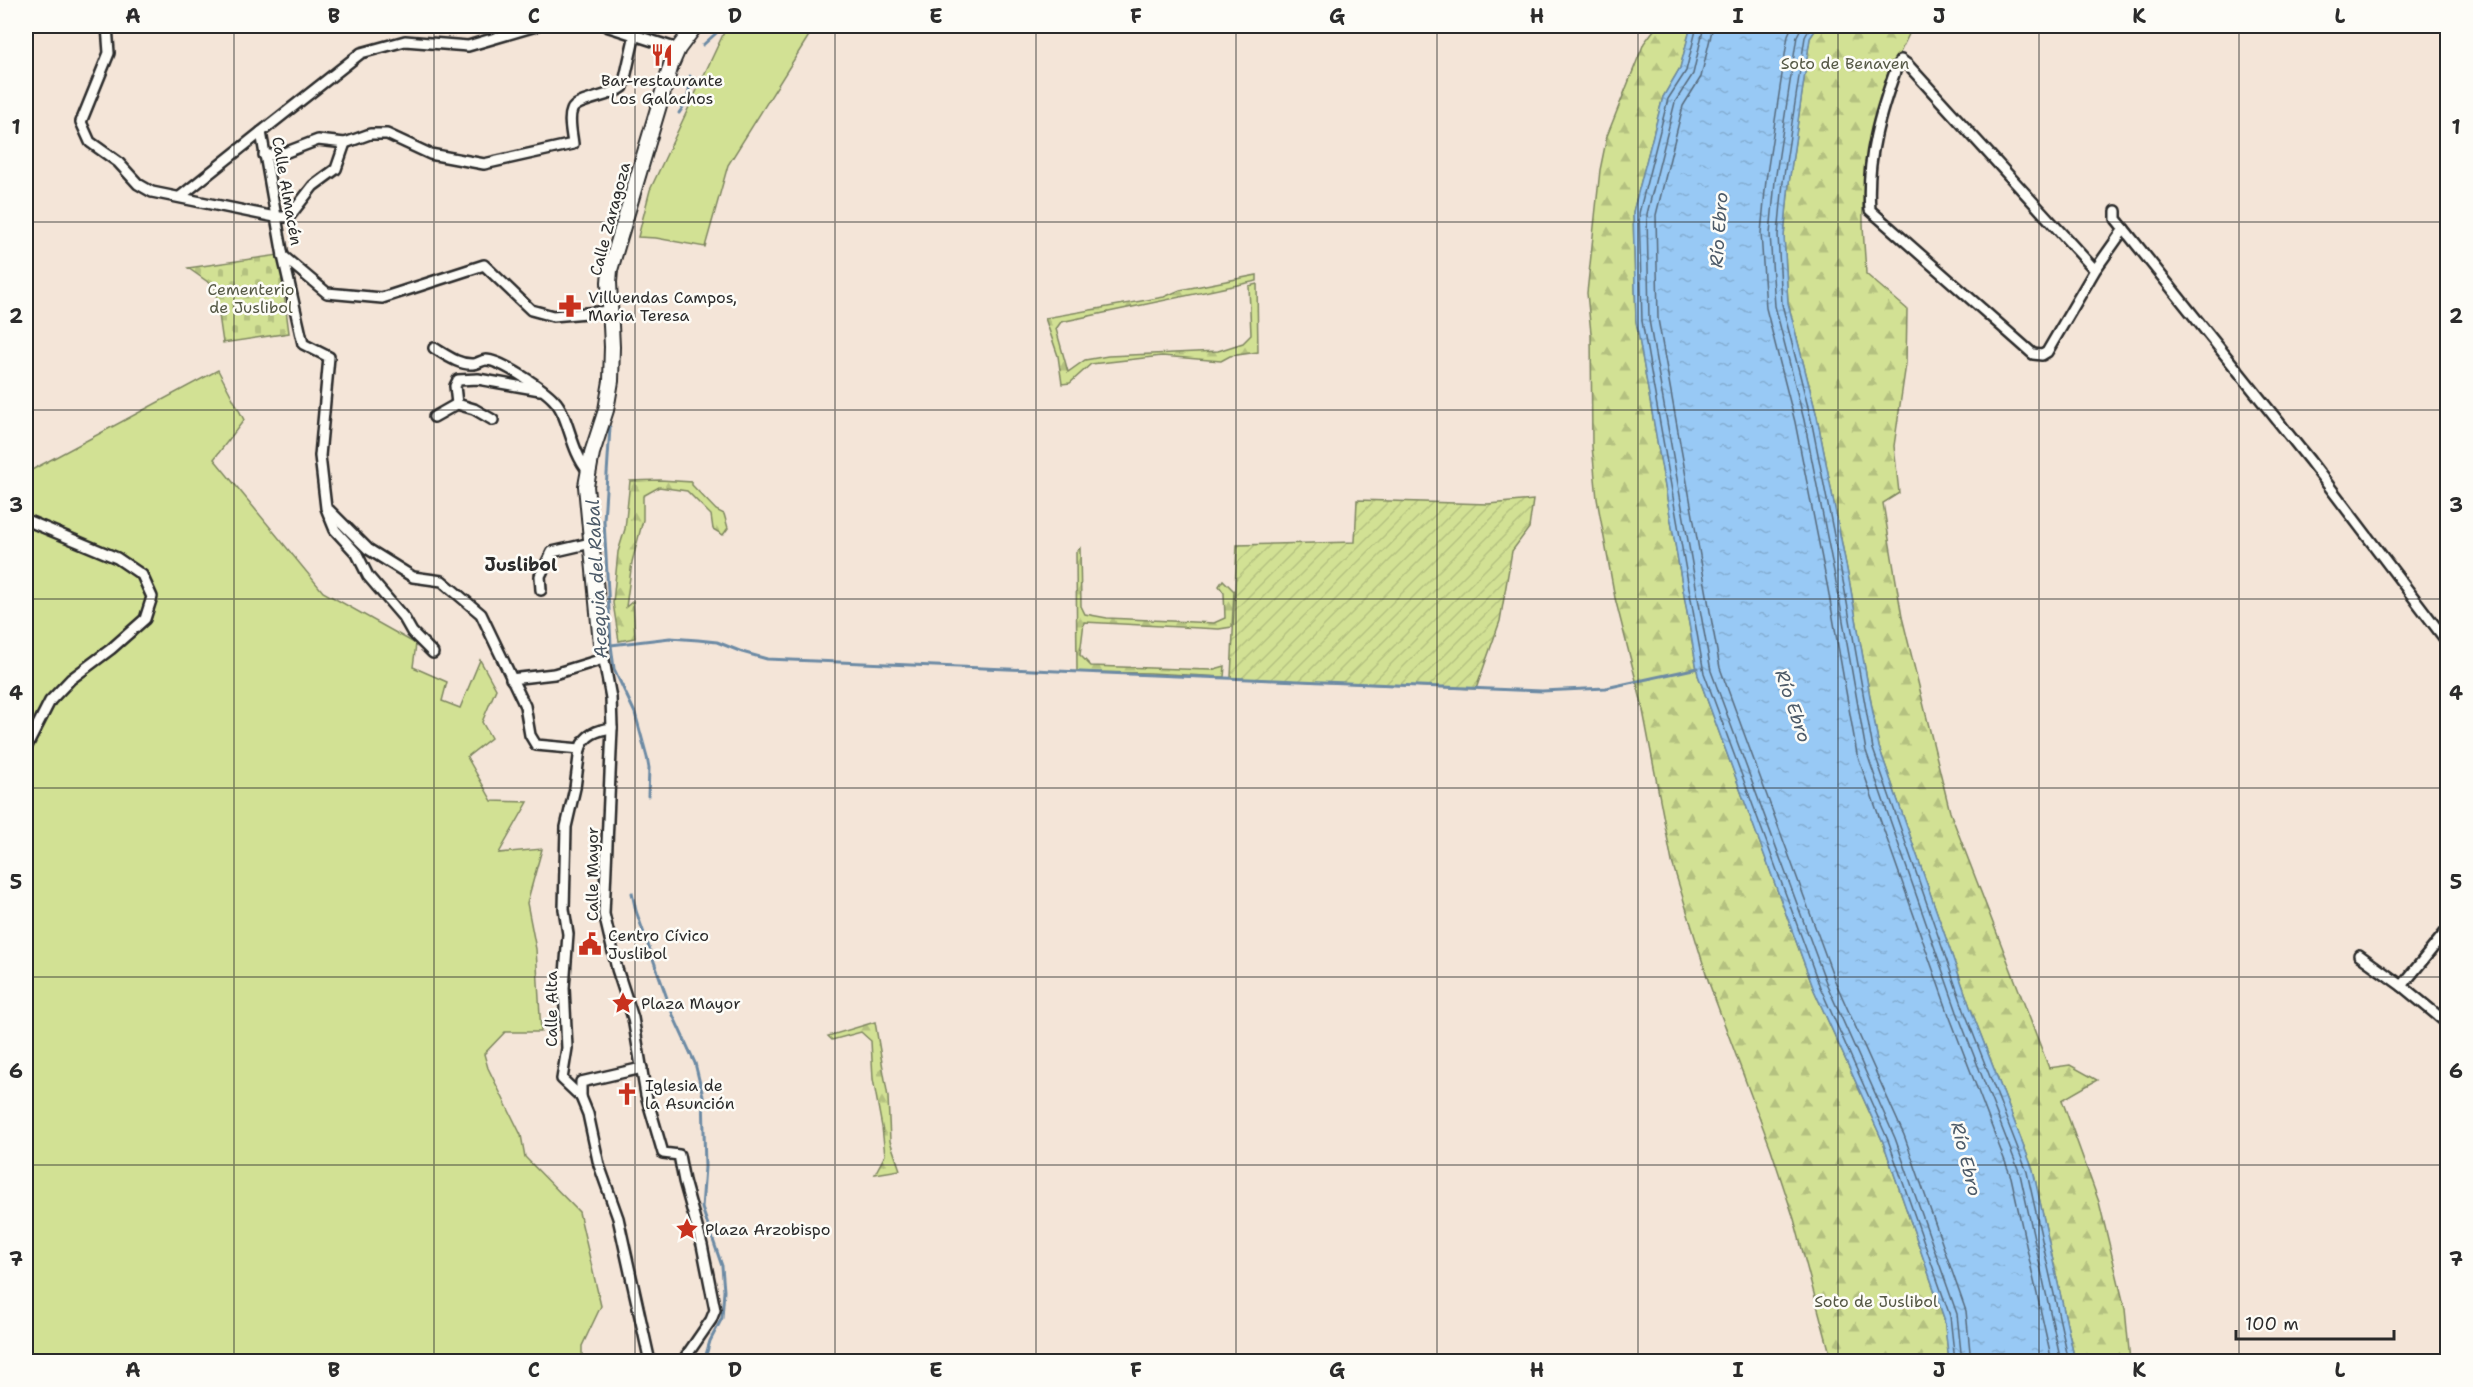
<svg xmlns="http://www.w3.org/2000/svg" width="2473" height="1387" font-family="'Shantell Sans',sans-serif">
  <defs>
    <pattern id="forest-firs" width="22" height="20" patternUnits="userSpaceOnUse" patternTransform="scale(1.5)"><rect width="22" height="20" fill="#d2e194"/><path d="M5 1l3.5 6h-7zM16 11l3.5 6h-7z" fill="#b4c180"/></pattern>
    <pattern id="cemetery-stones" width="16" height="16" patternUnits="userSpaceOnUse" patternTransform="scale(1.5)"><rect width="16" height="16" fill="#d2e194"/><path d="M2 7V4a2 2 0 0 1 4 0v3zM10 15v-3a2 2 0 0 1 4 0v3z" fill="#b4c180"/></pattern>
    <pattern id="garden-furrows" width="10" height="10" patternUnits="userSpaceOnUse" patternTransform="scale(1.5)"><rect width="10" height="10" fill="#d2e194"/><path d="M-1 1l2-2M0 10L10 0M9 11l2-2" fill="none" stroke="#b4c180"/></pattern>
    <pattern id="water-ripples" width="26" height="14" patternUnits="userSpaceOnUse" patternTransform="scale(1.5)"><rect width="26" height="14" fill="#98c9f5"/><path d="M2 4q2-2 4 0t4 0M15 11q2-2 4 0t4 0" fill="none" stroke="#83add2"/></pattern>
  </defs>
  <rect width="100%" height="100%" fill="#f4e5d8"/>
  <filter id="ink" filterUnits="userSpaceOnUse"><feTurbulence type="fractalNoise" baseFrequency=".0167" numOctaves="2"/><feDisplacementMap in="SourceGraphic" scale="12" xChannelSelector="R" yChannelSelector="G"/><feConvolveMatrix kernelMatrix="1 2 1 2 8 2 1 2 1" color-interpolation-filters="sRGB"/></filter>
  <g filter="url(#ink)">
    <g fill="#d2e194" stroke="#7e8660" stroke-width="1.5">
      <path d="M 727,26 L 815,26 L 728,165 L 705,247 L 656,238 L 638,237 L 650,190 Z"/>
      <path d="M 218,370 L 244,420 L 214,459 L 323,592 L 416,644 L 413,667 L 447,682 L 442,701 L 460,708 L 480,660 L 496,689 L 482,722 L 491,738 L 467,757 L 492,801 L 528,802 L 499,853 L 542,849 L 527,903 L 536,949 L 541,1032 L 505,1032 L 484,1054 L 488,1068 L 521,1135 L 525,1157 L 579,1212 L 601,1306 L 582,1346 L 582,1361 L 26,1362 L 26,473 Z"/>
    </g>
    <g fill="url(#forest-firs)" stroke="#7e8660" stroke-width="1.5">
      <path d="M 1657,26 L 1691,26 L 1680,68 L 1663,97 L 1633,212 L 1636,321 L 1698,675 L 1814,990 L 1883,1142 L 1944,1318 L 1949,1361 L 1832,1361 L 1794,1219 L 1771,1149 L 1709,983 L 1672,862 L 1641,700 L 1615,598 L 1597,499 L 1592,446 L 1591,333 L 1587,293 L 1600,170 L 1607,136 L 1644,43 Z"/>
      <path d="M 1818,26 L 1913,26 C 1884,82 1867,142 1863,205 C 1862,228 1865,252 1866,274 L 1907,309 L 1906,364 L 1894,446 L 1899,493 L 1883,503 L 1902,617 L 1950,812 L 2049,1068 L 2070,1065 L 2097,1080 L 2062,1100 L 2099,1202 L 2125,1309 L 2130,1361 L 2075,1361 L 2033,1170 L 1970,1007 L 1879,747 L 1850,585 L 1817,417 L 1788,303 L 1784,236 L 1789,183 L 1810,38 Z"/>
      <path d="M 1257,275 L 1257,281 L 1061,322 L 1056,329 L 1068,372 L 1085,360 L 1108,356 L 1218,351 L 1243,343 L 1251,335 L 1249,286 L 1257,284 L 1258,352 L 1230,356 L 1221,361 L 1162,356 L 1091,364 L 1070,383 L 1062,384 L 1058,356 L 1045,318 L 1164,297 L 1180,290 Z"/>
      <path d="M 660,480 L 692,482 L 692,485 L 716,510 L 724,514 L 728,528 L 723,535 L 713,529 L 711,515 L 687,491 L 659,487 L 643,496 L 643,520 L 632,562 L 626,607 L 633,601 L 635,638 L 619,641 L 613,603 L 618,552 L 625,529 L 630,481 Z"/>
      <path d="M 1080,548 L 1081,606 L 1085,614 L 1107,618 L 1214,623 L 1225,618 L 1224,593 L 1219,586 L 1223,580 L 1234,591 L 1232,627 L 1219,629 L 1084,622 L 1080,655 L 1091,666 L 1211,670 L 1225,666 L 1224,677 L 1150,673 L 1077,672 L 1076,552 Z"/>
      <path d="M 875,1022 L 888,1097 L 890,1141 L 900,1170 L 875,1174 L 885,1155 L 882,1127 L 873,1079 L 871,1041 L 861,1032 L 832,1040 L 828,1036 Z"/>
    </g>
    <path fill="url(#cemetery-stones)" stroke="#7e8660" stroke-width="1.5" d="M 279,255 L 289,333 L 223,343 L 215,287 L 188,268 Z"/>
    <path fill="url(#garden-furrows)" stroke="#7e8660" stroke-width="1.5" d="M 1357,500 L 1488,504 L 1533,500 L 1529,528 L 1512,551 L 1500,621 L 1476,689 L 1231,678 L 1237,545 L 1355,542 Z"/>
    <path fill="url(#water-ripples)" stroke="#6c8aa4" stroke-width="1.5" d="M 1691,26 L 1818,26 L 1810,38 L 1789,183 L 1784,236 L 1788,303 L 1817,417 L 1850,585 L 1879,747 L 1970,1007 L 2033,1170 L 2075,1361 L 1949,1361 L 1944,1318 L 1883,1142 L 1814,990 L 1698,675 L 1636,321 L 1633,212 L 1663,97 L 1680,68 Z"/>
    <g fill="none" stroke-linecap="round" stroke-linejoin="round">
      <g stroke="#576a7c" stroke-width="1.5">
        <path d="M 1697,26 L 1686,71 L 1668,99 L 1639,213 L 1642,321 L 1704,673 L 1820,987 L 1888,1140 L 1950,1316 L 1955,1362"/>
        <path d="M 1704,26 L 1693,74 L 1675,102 L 1647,214 L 1649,320 L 1711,671 L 1827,985 L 1895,1138 L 1957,1314 L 1962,1362"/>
        <path d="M 1713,26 L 1701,77 L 1683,106 L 1656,215 L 1658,319 L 1720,668 L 1835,981 L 1904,1135 L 1966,1311 L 1971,1362"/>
        <path d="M 1792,26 L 1788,35 L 1766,180 L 1761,233 L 1766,308 L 1795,422 L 1828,589 L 1857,754 L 1949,1015 L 2011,1177 L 2052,1362"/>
        <path d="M 1802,26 L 1797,36 L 1775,181 L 1770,234 L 1775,306 L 1804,420 L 1837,587 L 1866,751 L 1957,1012 L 2020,1174 L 2061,1362"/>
        <path d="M 1811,26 L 1805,37 L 1783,182 L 1778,235 L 1782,304 L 1811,419 L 1844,586 L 1873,749 L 1964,1010 L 2027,1172 L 2069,1362"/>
      </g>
      <g stroke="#6c8aa4" stroke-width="3">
        <path d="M 703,45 L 724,26"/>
        <path d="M 679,113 C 688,101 690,91 690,76"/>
        <path d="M 610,427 L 604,521 L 611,645 L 614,669 L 635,713 L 647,757 L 649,768 L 648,796"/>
        <path d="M 611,645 L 670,638 L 698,640 L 717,642 L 742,652 L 767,659 L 1542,691 L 1606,688 L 1698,668"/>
        <path d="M 632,893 L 636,911 L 673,1015 L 695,1063 L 703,1096 L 705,1167 L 702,1208 L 722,1266 L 724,1291 L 722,1318 L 710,1341 L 704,1362"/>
      </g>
      <g stroke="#2b2b2b" stroke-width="14">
        <g id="street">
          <path d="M 107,26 L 109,53 L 81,122 L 90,142 L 118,162 L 138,184 L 152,192 L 275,217 L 289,217 L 313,186 L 336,169 L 345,143"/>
          <path d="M 606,26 L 678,49"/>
          <path d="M 264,155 L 279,155 L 318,140 L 345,143 L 370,134 L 387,134 L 430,154 L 484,164 L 573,144 C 572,134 568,119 572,110 C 576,99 611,97 623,87 L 635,34"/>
          <path d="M 181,196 L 261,132"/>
          <path d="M 2116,211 L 2116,219 L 2310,461 L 2448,643"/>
          <path d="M 283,256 L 327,293 L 382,298 L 484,265 L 531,310 L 553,316 L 609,311"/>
          <path d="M 2095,270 L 1908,65 L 1901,60 L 1897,66 C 1880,113 1866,159 1870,210 L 2033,354 L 2042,355 L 2047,352 L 2095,270 L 2124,229"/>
          <path d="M 434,348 C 446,355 459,365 473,364 C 477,364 482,360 486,360 C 501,360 544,389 554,400 C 569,415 570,450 588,471"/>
          <path d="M 457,404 L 455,386 L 458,380 L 478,379 L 540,390"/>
          <path d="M 434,417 L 457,404 L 474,409 L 493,420"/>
          <path d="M 329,510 L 368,549 L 413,577 L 442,581 L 481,614 L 525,706 L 530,735 L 536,745 L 580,749 C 585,734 598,730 612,728"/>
          <path d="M 26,520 L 117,558 L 142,575 L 152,597 L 145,619 L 111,649 L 71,679 L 50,701 L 26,748"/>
          <path d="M 541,590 L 540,576 L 552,552 L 591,543"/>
          <path d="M 601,644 L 611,698 L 612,728 L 604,914 L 617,969 L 633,1018 L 646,1095 L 663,1153 L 679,1155 L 684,1181 L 702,1245 L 715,1310 L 711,1320 L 682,1362"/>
          <path d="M 433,653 L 412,632 L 404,618 L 368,576 L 357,554 L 335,530 L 326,508 L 320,456 L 329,357 L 303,344 L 283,256 L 261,132 L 361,53 L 405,41 L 468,46 L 536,26"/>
          <path d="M 511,679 L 554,674 L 603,659"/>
          <path d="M 580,749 L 575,788 L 566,827 L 564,909 L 568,934 L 564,988 L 567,1048 L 562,1079 L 581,1097 L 588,1114 L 599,1165 L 618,1218 L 650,1362"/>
          <path d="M 2359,955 L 2402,986 L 2448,929"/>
          <path d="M 2402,986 L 2448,1024"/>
          <path d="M 581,1097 L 581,1082 L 642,1068"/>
        </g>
      </g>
      <g stroke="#2b2b2b" stroke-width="18">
        <path id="secondary" d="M 601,644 L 586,486 L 592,453 L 606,410 L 611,381 L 612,347 L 609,282 L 610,270 L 671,65 L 678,49 L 695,26"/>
      </g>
      <use href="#street" stroke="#fdfcf7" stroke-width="9"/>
      <use href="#secondary" stroke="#fdfcf7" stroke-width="14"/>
    </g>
  </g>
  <path fill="none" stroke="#2b2b2b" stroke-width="1.5" stroke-opacity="0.55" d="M 234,26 L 234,1362M 434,26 L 434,1362M 635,26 L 635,1362M 835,26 L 835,1362M 1036,26 L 1036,1362M 1236,26 L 1236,1362M 1437,26 L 1437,1362M 1638,26 L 1638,1362M 1838,26 L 1838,1362M 2039,26 L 2039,1362M 2239,26 L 2239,1362M 26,222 L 2448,222M 26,410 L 2448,410M 26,599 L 2448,599M 26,788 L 2448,788M 26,977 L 2448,977M 26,1165 L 2448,1165"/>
  <defs>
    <g id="restaurant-bare" transform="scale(1.8)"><path d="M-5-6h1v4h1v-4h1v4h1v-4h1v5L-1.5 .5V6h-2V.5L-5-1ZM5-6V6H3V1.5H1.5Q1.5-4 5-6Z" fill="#c8321e" stroke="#fdfcf7" stroke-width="2.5" paint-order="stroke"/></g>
    <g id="pharmacy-bare" transform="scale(1.8)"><path d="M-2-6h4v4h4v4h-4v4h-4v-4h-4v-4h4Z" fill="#c8321e" stroke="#fdfcf7" stroke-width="2.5" paint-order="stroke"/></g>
    <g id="civic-bare" transform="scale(1.8)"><path d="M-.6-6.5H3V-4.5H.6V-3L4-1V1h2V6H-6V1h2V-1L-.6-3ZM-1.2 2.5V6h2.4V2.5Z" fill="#c8321e" stroke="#fdfcf7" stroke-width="2.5" paint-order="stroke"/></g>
    <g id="sight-bare" transform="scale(1.8)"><path d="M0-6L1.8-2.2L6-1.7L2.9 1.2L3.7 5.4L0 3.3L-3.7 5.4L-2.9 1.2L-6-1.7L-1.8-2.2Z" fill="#c8321e" stroke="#fdfcf7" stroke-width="2.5" paint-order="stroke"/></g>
    <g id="church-bare" transform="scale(1.8)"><path d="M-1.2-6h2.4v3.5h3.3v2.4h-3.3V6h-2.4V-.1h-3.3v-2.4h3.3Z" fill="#c8321e" stroke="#fdfcf7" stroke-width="2.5" paint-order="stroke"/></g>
  </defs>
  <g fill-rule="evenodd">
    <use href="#restaurant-bare" x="662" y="55"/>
    <use href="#pharmacy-bare" x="570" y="306"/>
    <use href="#civic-bare" x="590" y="944"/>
    <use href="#sight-bare" x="623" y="1003"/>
    <use href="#church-bare" x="627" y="1094"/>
    <use href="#sight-bare" x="687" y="1229"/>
  </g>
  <g text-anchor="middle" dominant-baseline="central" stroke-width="5" stroke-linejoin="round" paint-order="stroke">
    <g font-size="16" fill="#555845" stroke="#fdfcf7">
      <text x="1845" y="63">Soto de Benaven</text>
      <text x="251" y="289">Cementerio<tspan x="251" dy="18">de Juslibol</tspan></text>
      <text x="1876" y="1301">Soto de Juslibol</text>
    </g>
    <g font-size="16" fill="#2b2b2b" stroke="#fdfcf7" text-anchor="start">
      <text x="662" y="80" text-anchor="middle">Bar-restaurante<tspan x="662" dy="18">Los Galachos</tspan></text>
      <text x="588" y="297">Villuendas Campos,<tspan x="588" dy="18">Maria Teresa</tspan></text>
      <text x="608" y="935">Centro Cívico<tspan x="608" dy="18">Juslibol</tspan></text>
      <text x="641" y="1003">Plaza Mayor</text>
      <text x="645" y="1085">Iglesia de<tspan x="645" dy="18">la Asunción</tspan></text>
      <text x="705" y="1229">Plaza Arzobispo</text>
    </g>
    <g font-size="16" fill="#2b2b2b" stroke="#fdfcf7">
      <text transform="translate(287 191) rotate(80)">Calle Almacén</text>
      <text transform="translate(610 219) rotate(-75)">Calle Zaragoza</text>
      <text transform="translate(592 874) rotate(-90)">Calle Mayor</text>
      <text transform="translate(551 1009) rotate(-90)">Calle Alta</text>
    </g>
    <g font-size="18" font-style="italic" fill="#4c5a68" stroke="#fdfcf7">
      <text transform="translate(1719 230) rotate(-86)">Río Ebro</text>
      <text transform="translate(597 579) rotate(-93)">Acequia del Rabal</text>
      <text transform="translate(1793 706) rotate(71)">Río Ebro</text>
      <text transform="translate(1966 1159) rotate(76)">Río Ebro</text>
    </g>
    <g font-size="18" font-weight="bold" fill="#2b2b2b" stroke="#fdfcf7">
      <text x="521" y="565">Juslibol</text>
    </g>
  </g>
  <rect width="2473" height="1387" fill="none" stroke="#fdfcf7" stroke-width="66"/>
  <path d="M2236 1330v9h158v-9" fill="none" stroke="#2b2b2b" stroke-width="3"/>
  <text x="2245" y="1330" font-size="18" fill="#2b2b2b" stroke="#fdfcf7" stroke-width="4.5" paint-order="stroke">100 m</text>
  <rect x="33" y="33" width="2407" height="1321" fill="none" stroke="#2b2b2b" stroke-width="2"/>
  <g font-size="20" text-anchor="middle" font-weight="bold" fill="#2b2b2b">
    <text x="133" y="23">A</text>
    <text x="334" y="23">B</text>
    <text x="534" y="23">C</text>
    <text x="735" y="23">D</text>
    <text x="936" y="23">E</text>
    <text x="1136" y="23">F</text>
    <text x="1337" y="23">G</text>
    <text x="1537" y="23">H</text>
    <text x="1738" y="23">I</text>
    <text x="1939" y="23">J</text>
    <text x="2139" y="23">K</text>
    <text x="2340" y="23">L</text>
    <text x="16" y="134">1</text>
    <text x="2456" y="134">1</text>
    <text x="16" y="323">2</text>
    <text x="2456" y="323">2</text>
    <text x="16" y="512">3</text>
    <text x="2456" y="512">3</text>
    <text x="16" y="700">4</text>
    <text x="2456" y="700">4</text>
    <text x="16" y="889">5</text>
    <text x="2456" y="889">5</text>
    <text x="16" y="1078">6</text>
    <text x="2456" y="1078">6</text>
    <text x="16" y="1266">7</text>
    <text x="2456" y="1266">7</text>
    <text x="133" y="1377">A</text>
    <text x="334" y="1377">B</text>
    <text x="534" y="1377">C</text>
    <text x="735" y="1377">D</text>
    <text x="936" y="1377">E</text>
    <text x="1136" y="1377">F</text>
    <text x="1337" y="1377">G</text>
    <text x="1537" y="1377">H</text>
    <text x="1738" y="1377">I</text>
    <text x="1939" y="1377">J</text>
    <text x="2139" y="1377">K</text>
    <text x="2340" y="1377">L</text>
  </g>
</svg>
